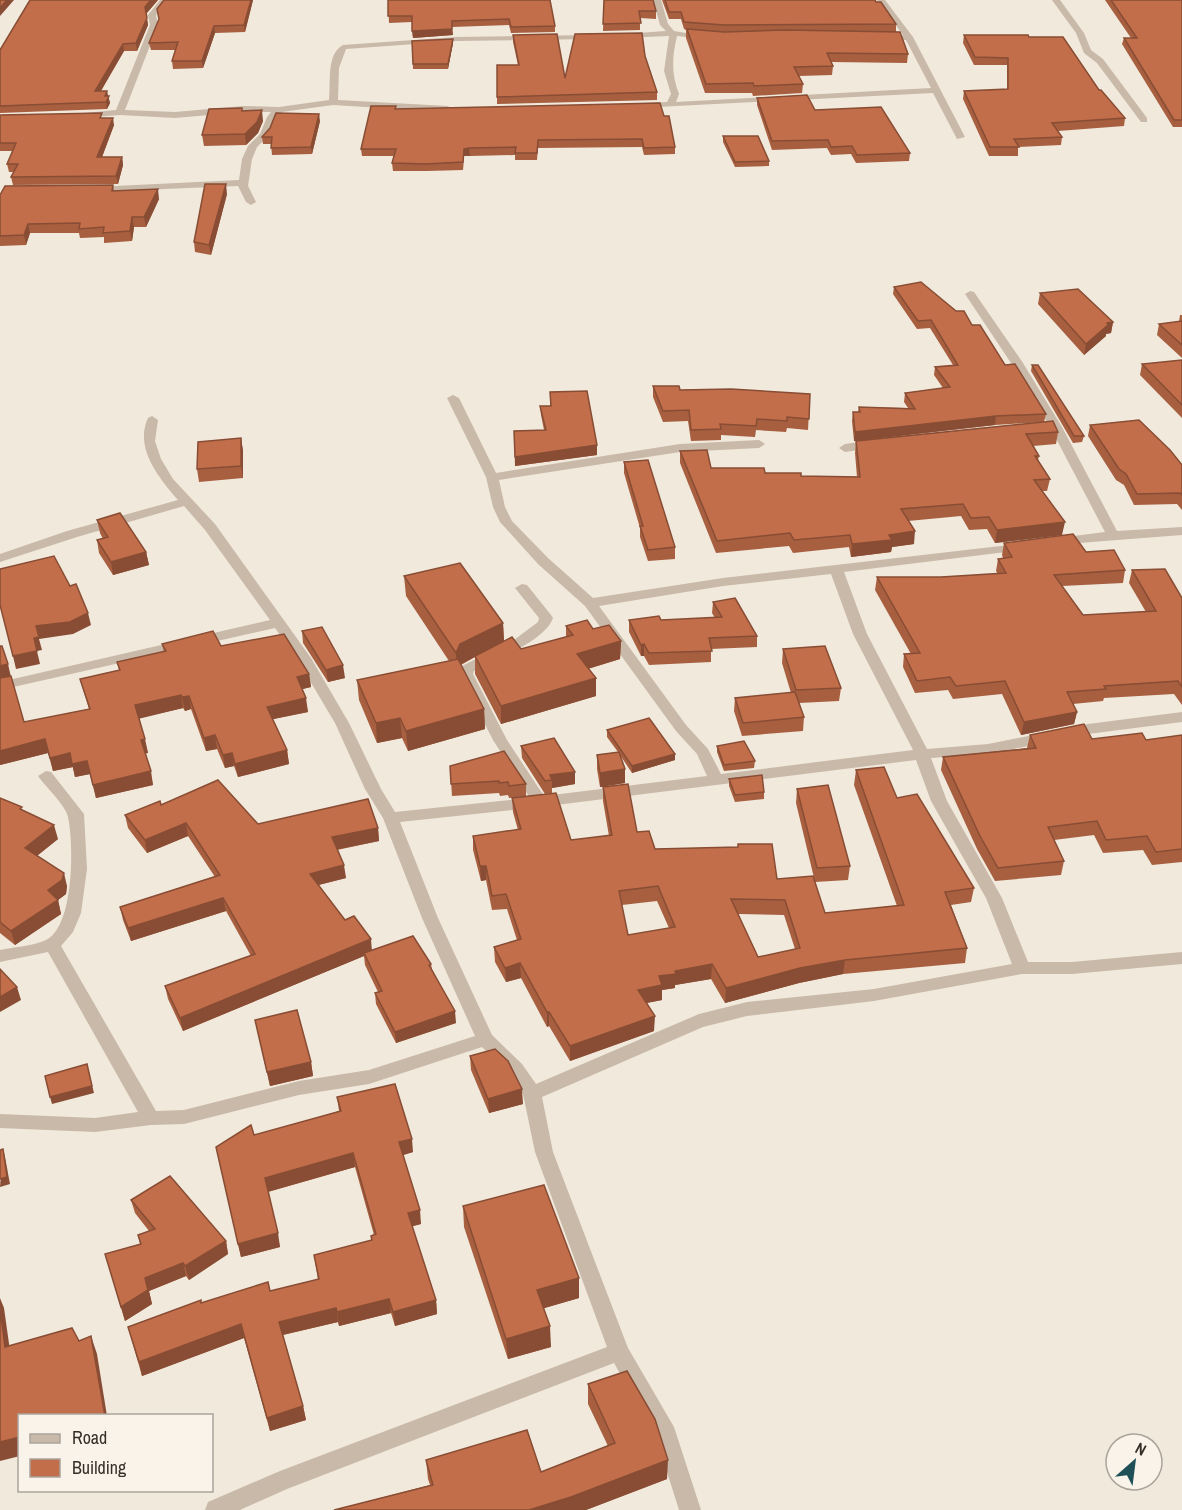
<svg xmlns="http://www.w3.org/2000/svg" width="1182" height="1510" font-family="'Archivo Narrow',sans-serif">
  <rect width="100%" height="100%" fill="#f1e9dc"/>
  <g fill="none" stroke-linecap="round" stroke-linejoin="round">
    <g fill="#c9b9a9" fill-rule="evenodd">
      <path d="M 160,0 L 168,0 L 156,15 L 158,25 L 125,110 L 175,112 L 243,106 L 279,107 L 329,100 C 331,83 326,54 343,45 L 456,37 L 593,35 L 597,37 L 593,39 L 456,41 L 346,49 L 339,68 L 338,100 L 448,106 L 452,109 L 448,112 L 333,105 L 282,112 L 275,118 L 269,135 L 257,147 L 252,159 L 248,186 L 256,202 L 251,205 L 246,202 L 238,186 L 91,192 L 89,190 L 94,187 L 239,180 L 242,159 L 248,146 L 260,134 L 267,117 L 271,112 L 243,112 L 175,118 L 120,115 L 81,118 L 80,116 L 84,113 L 116,110 L 150,25 L 148,15 Z"/>
      <path d="M 653,0 L 661,0 L 668,24 L 674,31 L 710,37 L 706,39 L 677,36 C 672,57 671,74 679,94 L 676,102 L 931,88 L 906,40 L 883,40 L 879,38 L 883,36 L 903,35 L 877,0 L 885,0 L 913,37 L 965,137 L 957,139 L 933,93 L 637,108 L 636,106 L 640,103 L 667,102 L 671,94 L 664,71 L 669,36 L 623,38 L 619,36 L 623,34 L 666,31 L 660,25 Z"/>
      <path d="M 1052,0 L 1060,0 L 1084,33 L 1091,50 L 1103,59 L 1147,118 L 1147,122 L 1141,122 L 1097,63 L 1084,53 L 1076,33 Z"/>
      <path d="M 970,291 L 974,292 L 1023,363 L 1062,427 L 1117,531 L 1182,527 L 1182,535 L 1053,545 L 1052,542 L 1058,538 L 1105,532 L 1050,427 L 1011,363 L 965,294 Z"/>
      <path d="M 453,395 L 459,398 L 496,473 L 680,444 L 759,440 L 765,444 L 759,448 L 680,452 L 499,480 L 505,507 L 512,521 L 548,558 L 593,598 L 723,578 L 1027,543 L 1028,546 L 1027,549 L 1022,550 L 844,572 L 867,634 L 927,749 L 988,744 L 1088,724 L 1182,712 L 1182,722 L 1088,734 L 988,754 L 931,758 L 947,801 L 1002,898 L 1028,962 L 1072,962 L 1182,952 L 1182,964 L 1072,974 L 1022,974 L 874,1001 L 747,1016 L 703,1027 L 542,1097 L 553,1152 L 628,1348 L 674,1427 L 701,1510 L 679,1510 L 656,1437 L 614,1363 L 287,1489 L 240,1510 L 205,1510 L 208,1502 L 280,1471 L 607,1347 L 535,1152 L 523,1094 L 510,1074 L 482,1047 L 369,1084 L 299,1095 L 184,1124 L 151,1125 L 95,1132 L 0,1128 L 0,1114 L 95,1118 L 138,1112 L 48,952 L 0,962 L 0,950 C 14,947 33,946 46,940 C 74,927 74,844 68,817 C 66,806 46,787 38,776 L 46,771 L 51,772 L 84,814 L 87,869 L 81,913 L 73,932 L 61,946 L 156,1111 L 184,1110 L 299,1081 L 369,1070 L 475,1036 L 422,918 L 383,818 L 365,789 L 335,723 L 297,659 L 275,628 L 0,690 L 0,682 L 270,620 L 205,530 L 184,506 L 77,537 L 0,562 L 0,554 L 67,531 L 178,500 C 159,478 134,448 148,418 L 152,416 L 158,420 L 155,441 L 161,459 L 173,479 L 215,524 L 311,658 L 349,723 L 381,789 L 395,812 L 530,798 L 493,740 L 459,674 L 462,666 L 514,640 L 538,622 L 539,618 L 515,588 L 522,584 L 527,585 L 551,615 L 553,618 C 545,641 495,660 474,671 L 473,674 L 507,740 L 544,796 L 707,776 L 697,754 L 676,731 L 585,606 L 538,564 L 500,522 L 493,507 L 486,477 L 447,398 ZM 831,574 L 853,634 L 913,750 L 721,774 L 708,749 L 686,725 L 599,606 L 723,586 ZM 916,760 L 931,801 L 986,898 L 1012,964 L 874,989 L 747,1002 L 699,1014 L 536,1084 L 522,1064 L 492,1035 L 438,918 L 400,822 L 540,807 Z"/>
      <path d="M 874,440 L 880,444 L 878,447 L 845,452 L 839,448 L 845,444 Z"/>
    </g>
  </g>
  <g fill="#a75f40" fill-rule="evenodd">
    <path d="M 30,0 L 158,0 L 146,14 L 148,25 L 137,51 L 124,51 L 101,91 L 108,96 L 110,103 L 107,109 L 0,113 L 0,50 Z"/>
    <path d="M 164,0 L 253,0 L 245,32 L 215,33 L 203,68 L 173,69 L 172,61 L 176,50 L 151,50 L 149,43 L 159,19 Z"/>
    <path d="M 388,0 L 555,26 L 555,32 L 511,33 L 509,25 L 452,27 L 453,35 L 413,38 L 412,22 L 389,23 Z"/>
    <path d="M 604,0 L 656,11 L 656,19 L 640,18 L 640,30 L 603,31 Z"/>
    <path d="M 662,0 L 875,0 L 896,24 L 896,32 L 871,32 L 908,54 L 907,63 L 831,62 L 833,66 L 832,75 L 799,76 L 803,84 L 802,93 L 753,96 L 752,93 L 705,93 L 686,38 L 686,30 L 684,29 L 681,19 L 669,19 Z"/>
    <path d="M 1105,0 L 1182,0 L 1182,127 L 1173,127 L 1122,44 L 1124,38 L 1131,38 Z"/>
    <path d="M 513,35 L 565,78 L 645,56 L 657,92 L 657,100 L 497,104 L 497,65 L 518,65 L 513,42 Z"/>
    <path d="M 964,35 L 1029,37 L 1099,90 L 1125,118 L 1124,126 L 1058,131 L 1062,137 L 1061,145 L 1018,147 L 1018,156 L 989,156 L 963,99 L 964,91 L 1007,89 L 1007,65 L 974,65 L 963,43 Z"/>
    <path d="M 453,39 L 453,43 L 448,69 L 413,69 L 412,41 Z"/>
    <path d="M 757,98 L 815,110 L 910,153 L 909,161 L 856,163 L 851,154 L 831,155 L 827,148 L 772,150 L 757,105 Z"/>
    <path d="M 396,106 L 396,109 L 664,116 L 675,147 L 675,154 L 644,155 L 642,147 L 538,148 L 537,160 L 515,160 L 515,155 L 470,156 L 464,156 L 463,170 L 427,171 L 393,171 L 392,163 L 394,156 L 362,156 L 361,149 Z"/>
    <path d="M 243,111 L 263,121 L 258,133 L 246,145 L 204,146 L 202,135 Z"/>
    <path d="M 0,115 L 103,118 L 114,125 L 102,157 L 122,157 L 123,165 L 118,184 L 13,185 L 11,177 L 14,172 L 9,172 L 7,164 L 13,151 L 0,151 Z"/>
    <path d="M 320,121 L 312,154 L 272,155 L 271,144 L 263,144 L 262,137 Z"/>
    <path d="M 723,136 L 769,161 L 769,166 L 735,167 L 723,142 Z"/>
    <path d="M 113,185 L 114,191 L 159,199 L 146,227 L 134,227 L 132,241 L 104,243 L 104,237 L 80,238 L 79,233 L 30,233 L 26,245 L 0,246 L 0,195 Z"/>
    <path d="M 227,194 L 211,255 L 195,252 L 194,242 Z"/>
    <path d="M 894,287 L 972,325 L 1046,414 L 1044,422 L 995,425 L 854,441 L 852,421 L 853,412 L 858,412 L 859,407 L 908,408 L 904,402 L 905,393 L 943,388 L 934,375 L 935,367 L 953,365 L 930,328 L 917,329 L 893,294 Z"/>
    <path d="M 1040,293 L 1113,322 L 1111,333 L 1106,334 L 1106,336 L 1084,355 L 1038,304 Z"/>
    <path d="M 1180,315 L 1182,315 L 1182,358 L 1157,335 L 1159,324 L 1179,322 Z"/>
    <path d="M 1182,360 L 1182,418 L 1140,375 L 1142,364 Z"/>
    <path d="M 1032,365 L 1084,436 L 1082,442 L 1073,443 L 1031,371 Z"/>
    <path d="M 653,386 L 680,390 L 810,394 L 808,430 L 787,428 L 786,432 L 756,430 L 755,437 L 721,435 L 721,440 L 691,441 L 688,421 L 663,422 L 653,397 Z"/>
    <path d="M 550,392 L 597,455 L 515,466 L 514,431 L 544,430 L 541,415 L 540,406 L 550,406 Z"/>
    <path d="M 1090,425 L 1182,465 L 1182,510 L 1177,504 L 1134,505 L 1124,485 L 1116,480 L 1088,436 Z"/>
    <path d="M 1058,432 L 1056,444 L 1033,446 L 1039,456 L 1038,460 L 1050,479 L 1047,491 L 1042,491 L 1062,535 L 995,543 L 987,529 L 969,530 L 961,516 L 908,521 L 914,544 L 892,547 L 891,552 L 851,557 L 849,547 L 793,553 L 789,546 L 716,553 L 680,463 L 680,451 L 711,468 L 801,476 L 857,477 L 855,453 L 856,441 Z"/>
    <path d="M 241,438 L 243,451 L 243,478 L 199,482 L 197,469 Z"/>
    <path d="M 624,462 L 675,547 L 675,559 L 648,561 L 640,537 L 640,528 L 624,473 Z"/>
    <path d="M 97,520 L 146,552 L 149,565 L 113,575 L 99,553 L 97,540 L 103,539 L 100,533 Z"/>
    <path d="M 1004,543 L 1086,552 L 1125,570 L 1123,583 L 1062,586 L 1083,615 L 1146,612 L 1129,583 L 1132,570 L 1182,598 L 1182,705 L 1174,694 L 1104,698 L 1103,701 L 1073,704 L 1077,712 L 1074,724 L 1021,735 L 1002,694 L 953,699 L 948,690 L 915,693 L 903,667 L 904,654 L 911,654 L 875,590 L 877,577 L 941,577 L 998,574 L 996,571 L 998,559 L 1003,558 L 1002,555 Z"/>
    <path d="M 404,576 L 503,623 L 504,641 L 521,649 L 566,637 L 566,626 L 593,629 L 621,641 L 620,659 L 588,669 L 596,678 L 596,696 L 501,724 L 475,674 L 475,657 L 461,665 L 484,709 L 485,729 L 408,751 L 402,738 L 377,743 L 359,700 L 357,680 L 449,661 L 406,596 Z"/>
    <path d="M 713,602 L 757,636 L 757,647 L 711,649 L 711,662 L 649,665 L 644,656 L 641,656 L 629,632 L 629,620 L 661,620 L 715,618 L 712,613 Z"/>
    <path d="M 302,631 L 345,678 L 328,682 L 303,643 Z"/>
    <path d="M 162,644 L 221,646 L 309,674 L 311,687 L 302,689 L 308,712 L 273,719 L 287,750 L 289,764 L 238,777 L 234,766 L 225,768 L 217,749 L 206,751 L 191,709 L 185,711 L 183,708 L 139,718 L 148,753 L 145,753 L 153,785 L 96,798 L 90,774 L 75,777 L 73,767 L 53,771 L 48,753 L 0,765 L 11,676 L 24,722 L 89,709 L 80,679 L 119,670 L 117,662 L 164,652 Z"/>
    <path d="M 783,649 L 841,688 L 839,701 L 799,703 L 804,717 L 803,731 L 742,736 L 734,711 L 735,698 L 791,693 L 782,663 Z"/>
    <path d="M 607,730 L 675,760 L 632,773 L 620,755 L 625,769 L 625,783 L 600,787 L 597,769 L 597,755 L 618,752 L 607,737 Z"/>
    <path d="M 1030,735 L 1092,739 L 1146,740 L 1182,735 L 1182,862 L 1152,865 L 1143,850 L 1103,853 L 1094,835 L 1054,840 L 1064,861 L 1061,875 L 995,881 L 977,849 L 941,770 L 943,757 L 1027,748 Z"/>
    <path d="M 521,746 L 575,784 L 552,788 L 552,793 L 545,794 L 522,758 Z"/>
    <path d="M 717,746 L 755,761 L 754,768 L 724,771 L 717,752 Z"/>
    <path d="M 450,766 L 526,784 L 526,796 L 509,798 L 508,795 L 500,796 L 499,793 L 452,796 Z"/>
    <path d="M 856,770 L 897,798 L 974,888 L 971,902 L 951,905 L 967,948 L 965,963 L 843,974 L 799,983 L 725,1003 L 711,979 L 675,985 L 675,988 L 662,990 L 662,1000 L 646,1003 L 654,1031 L 570,1061 L 549,1026 L 547,1027 L 521,978 L 506,982 L 495,962 L 494,947 L 517,940 L 507,909 L 492,910 L 486,880 L 481,881 L 473,850 L 473,836 L 518,830 L 513,812 L 512,798 L 571,840 L 609,836 L 603,801 L 603,787 L 637,832 L 655,849 L 738,847 L 738,844 L 777,879 L 825,913 L 897,906 L 854,785 ZM 657,901 L 669,928 L 628,935 L 622,905 ZM 738,914 L 784,915 L 795,949 L 758,957 Z"/>
    <path d="M 729,779 L 764,792 L 764,799 L 735,802 L 729,786 Z"/>
    <path d="M 797,789 L 850,866 L 848,880 L 815,882 L 796,803 Z"/>
    <path d="M 0,798 L 23,810 L 58,839 L 37,856 L 67,886 L 66,894 L 58,900 L 61,914 L 15,945 L 0,933 Z"/>
    <path d="M 161,805 L 258,824 L 378,828 L 379,841 L 337,850 L 346,878 L 318,885 L 345,920 L 372,950 L 431,964 L 432,969 L 456,1023 L 396,1043 L 376,1004 L 375,993 L 378,992 L 365,965 L 364,956 L 183,1031 L 168,999 L 165,986 L 251,956 L 226,911 L 131,941 L 123,920 L 120,907 L 215,877 L 188,836 L 147,853 L 128,828 L 125,815 Z"/>
    <path d="M 255,1020 L 311,1062 L 313,1076 L 270,1086 Z"/>
    <path d="M 470,1056 L 523,1104 L 489,1113 L 471,1070 Z"/>
    <path d="M 337,1097 L 413,1152 L 403,1155 L 421,1224 L 412,1226 L 436,1300 L 437,1314 L 395,1326 L 391,1313 L 339,1326 L 338,1322 L 283,1335 L 303,1406 L 306,1420 L 270,1431 L 244,1338 L 142,1376 L 128,1327 L 201,1303 L 270,1291 L 318,1280 L 314,1255 L 372,1240 L 371,1236 L 374,1235 L 355,1167 L 268,1192 L 280,1247 L 241,1257 L 216,1147 L 339,1111 Z"/>
    <path d="M 131,1200 L 226,1241 L 228,1254 L 189,1280 L 186,1276 L 149,1291 L 152,1304 L 125,1321 L 105,1254 L 140,1244 L 138,1235 L 149,1231 L 135,1213 Z"/>
    <path d="M 463,1206 L 579,1278 L 579,1298 L 544,1308 L 551,1347 L 508,1359 L 464,1227 Z"/>
    <path d="M 588,1384 L 667,1479 L 586,1510 L 334,1510 L 430,1485 L 428,1479 L 426,1460 L 541,1472 L 608,1446 L 588,1404 Z"/>
  </g>
  <g fill="#884d34">
    <path d="M 7,0 L 14,0 L 0,16 L 0,8 Z"/>
    <path d="M 151,0 L 158,0 L 146,14 L 145,7 Z"/>
    <path d="M 251,0 L 253,0 L 245,32 L 244,25 Z"/>
    <path d="M 147,18 L 148,25 L 137,51 L 136,43 Z"/>
    <path d="M 214,26 L 215,33 L 203,68 L 202,61 Z"/>
    <path d="M 452,29 L 453,35 L 413,38 L 412,31 Z"/>
    <path d="M 453,39 L 453,43 L 448,69 L 448,64 Z"/>
    <path d="M 123,44 L 124,51 L 96,99 L 95,91 Z"/>
    <path d="M 107,91 L 110,103 L 107,109 L 105,96 Z"/>
    <path d="M 262,110 L 263,121 L 258,133 L 246,145 L 245,134 Z"/>
    <path d="M 319,114 L 320,121 L 312,154 L 311,147 Z"/>
    <path d="M 113,118 L 114,125 L 99,165 L 97,157 Z"/>
    <path d="M 469,148 L 470,156 L 464,156 L 463,170 L 464,149 Z"/>
    <path d="M 122,157 L 123,165 L 118,184 L 116,176 Z"/>
    <path d="M 226,184 L 227,194 L 211,255 L 209,245 Z"/>
    <path d="M 158,189 L 159,199 L 146,227 L 144,217 Z"/>
    <path d="M 132,217 L 134,227 L 132,241 L 130,231 Z"/>
    <path d="M 28,224 L 30,233 L 26,245 L 24,235 Z"/>
    <path d="M 1113,322 L 1111,333 L 1106,334 L 1106,336 L 1084,355 L 1086,344 L 1107,323 Z"/>
    <path d="M 996,416 L 995,425 L 854,441 L 855,432 Z"/>
    <path d="M 241,438 L 243,451 L 243,478 L 241,466 Z"/>
    <path d="M 597,445 L 597,455 L 515,466 L 515,457 Z"/>
    <path d="M 1065,522 L 1062,535 L 995,543 L 997,530 Z"/>
    <path d="M 915,531 L 914,544 L 892,547 L 891,552 L 851,557 L 852,544 L 889,535 Z"/>
    <path d="M 146,552 L 149,565 L 113,575 L 111,562 Z"/>
    <path d="M 88,613 L 91,625 L 73,634 L 39,639 L 42,650 L 37,651 L 34,638 L 36,626 Z"/>
    <path d="M 503,623 L 504,642 L 461,664 L 457,673 L 456,653 L 460,644 Z"/>
    <path d="M 621,641 L 620,659 L 577,672 L 577,654 Z"/>
    <path d="M 644,644 L 644,656 L 641,656 L 641,645 Z"/>
    <path d="M 37,651 L 40,664 L 16,669 L 13,656 Z"/>
    <path d="M 8,664 L 11,677 L 0,680 L 0,666 Z"/>
    <path d="M 343,665 L 345,678 L 328,682 L 326,670 Z"/>
    <path d="M 309,674 L 311,687 L 299,690 L 297,677 Z"/>
    <path d="M 596,678 L 596,696 L 501,724 L 501,706 Z"/>
    <path d="M 181,695 L 183,708 L 138,719 L 135,705 Z"/>
    <path d="M 189,696 L 191,709 L 185,711 L 182,697 Z"/>
    <path d="M 306,698 L 308,712 L 269,720 L 267,707 Z"/>
    <path d="M 484,709 L 485,729 L 408,751 L 406,731 Z"/>
    <path d="M 1077,712 L 1074,724 L 1021,735 L 1024,722 Z"/>
    <path d="M 400,718 L 402,738 L 377,743 L 376,723 Z"/>
    <path d="M 215,735 L 217,749 L 206,751 L 204,738 Z"/>
    <path d="M 45,739 L 48,753 L 0,765 L 0,751 Z"/>
    <path d="M 145,739 L 148,753 L 144,754 L 141,740 Z"/>
    <path d="M 287,750 L 289,764 L 238,777 L 235,764 Z"/>
    <path d="M 70,753 L 73,767 L 53,771 L 50,758 Z"/>
    <path d="M 232,753 L 234,766 L 225,768 L 223,755 Z"/>
    <path d="M 675,754 L 675,760 L 632,773 L 632,766 Z"/>
    <path d="M 87,761 L 90,774 L 75,777 L 72,764 Z"/>
    <path d="M 625,769 L 625,783 L 600,787 L 600,773 Z"/>
    <path d="M 151,771 L 153,785 L 96,798 L 93,785 Z"/>
    <path d="M 575,772 L 575,784 L 552,788 L 552,780 L 550,775 Z"/>
    <path d="M 186,823 L 188,836 L 147,853 L 145,840 Z"/>
    <path d="M 54,825 L 58,839 L 29,862 L 25,848 Z"/>
    <path d="M 378,828 L 379,841 L 334,850 L 332,837 Z"/>
    <path d="M 344,865 L 346,878 L 311,887 L 310,874 Z"/>
    <path d="M 480,866 L 486,866 L 486,880 L 481,881 Z"/>
    <path d="M 64,873 L 67,886 L 66,894 L 54,903 L 58,900 L 61,914 L 15,945 L 11,931 Z"/>
    <path d="M 223,898 L 226,911 L 131,941 L 128,928 Z"/>
    <path d="M 371,939 L 372,952 L 364,953 L 364,956 L 183,1031 L 180,1018 Z"/>
    <path d="M 845,960 L 843,974 L 799,983 L 725,1003 L 726,988 L 800,968 Z"/>
    <path d="M 520,963 L 521,978 L 506,982 L 505,968 Z"/>
    <path d="M 712,964 L 711,979 L 675,985 L 675,988 L 662,990 L 662,1000 L 637,1005 L 638,990 L 659,976 L 675,971 Z"/>
    <path d="M 17,987 L 21,1000 L 0,1012 L 0,997 Z"/>
    <path d="M 455,1011 L 456,1023 L 396,1043 L 395,1032 Z"/>
    <path d="M 547,1012 L 549,1012 L 549,1026 L 547,1027 Z"/>
    <path d="M 655,1016 L 654,1031 L 570,1061 L 570,1046 Z"/>
    <path d="M 311,1062 L 313,1076 L 270,1086 L 267,1072 Z"/>
    <path d="M 87,1064 L 94,1093 L 52,1104 L 50,1097 Z"/>
    <path d="M 522,1089 L 523,1104 L 489,1113 L 488,1099 Z"/>
    <path d="M 412,1139 L 413,1152 L 400,1156 L 399,1142 Z"/>
    <path d="M 3,1149 L 5,1157 L 10,1184 L 0,1187 Z"/>
    <path d="M 353,1153 L 355,1167 L 267,1192 L 265,1178 Z"/>
    <path d="M 420,1210 L 421,1224 L 410,1227 L 408,1213 Z"/>
    <path d="M 278,1233 L 280,1247 L 241,1257 L 238,1244 Z"/>
    <path d="M 226,1241 L 228,1254 L 189,1280 L 185,1266 Z"/>
    <path d="M 183,1263 L 186,1276 L 149,1291 L 152,1304 L 125,1321 L 121,1307 L 145,1278 Z"/>
    <path d="M 579,1278 L 579,1298 L 538,1310 L 537,1290 Z"/>
    <path d="M 0,1298 L 4,1308 L 12,1365 L 5,1347 L 0,1309 Z"/>
    <path d="M 389,1299 L 391,1313 L 339,1326 L 337,1312 Z"/>
    <path d="M 436,1300 L 437,1314 L 395,1326 L 393,1312 Z"/>
    <path d="M 336,1308 L 338,1322 L 282,1335 L 279,1322 Z"/>
    <path d="M 241,1324 L 244,1338 L 142,1376 L 139,1362 Z"/>
    <path d="M 550,1326 L 551,1347 L 508,1359 L 506,1339 Z"/>
    <path d="M 91,1336 L 97,1354 L 107,1416 L 105,1416 Z"/>
    <path d="M 303,1406 L 306,1420 L 270,1431 L 267,1418 Z"/>
    <path d="M 20,1437 L 20,1456 L 0,1461 L 0,1442 Z"/>
    <path d="M 668,1460 L 667,1479 L 586,1510 L 529,1510 Z"/>
  </g>
  <g fill="#c26e4a" stroke="#884d34" stroke-width="1.5" fill-rule="evenodd">
    <path d="M 0,0 L 7,0 L 0,8 Z"/>
    <path d="M 30,0 L 151,0 L 145,7 L 147,18 L 136,43 L 123,44 L 95,91 L 107,91 L 105,96 L 109,96 L 106,102 L 0,106 L 0,50 Z"/>
    <path d="M 164,0 L 251,0 L 244,25 L 214,26 L 202,61 L 172,61 L 178,42 L 149,43 L 159,19 L 157,9 Z"/>
    <path d="M 388,0 L 550,0 L 555,26 L 511,27 L 509,19 L 452,21 L 452,29 L 412,31 L 412,16 L 388,16 Z"/>
    <path d="M 604,0 L 653,0 L 656,11 L 639,11 L 641,23 L 603,24 Z"/>
    <path d="M 665,0 L 875,0 L 876,2 L 881,2 L 896,24 L 724,25 L 684,22 L 681,12 L 669,12 Z"/>
    <path d="M 1111,0 L 1182,0 L 1182,120 L 1174,120 L 1124,38 L 1137,38 Z"/>
    <path d="M 687,29 L 724,32 L 784,30 L 900,32 L 908,54 L 827,53 L 833,66 L 794,67 L 803,84 L 754,86 L 753,83 L 706,84 Z"/>
    <path d="M 642,33 L 645,56 L 657,92 L 497,97 L 497,65 L 519,65 L 513,35 L 557,34 L 565,78 L 575,34 Z"/>
    <path d="M 964,35 L 1028,35 L 1029,37 L 1063,37 L 1099,90 L 1101,90 L 1125,118 L 1052,123 L 1062,137 L 1014,139 L 1019,147 L 990,147 L 964,91 L 1008,89 L 1008,58 L 975,57 Z"/>
    <path d="M 453,39 L 448,64 L 413,64 L 412,41 Z"/>
    <path d="M 807,95 L 815,110 L 881,107 L 910,153 L 857,155 L 852,146 L 831,147 L 828,140 L 772,141 L 757,98 Z"/>
    <path d="M 660,103 L 664,116 L 669,116 L 675,147 L 644,148 L 642,139 L 538,140 L 537,153 L 515,153 L 516,147 L 469,148 L 464,149 L 463,162 L 426,164 L 392,163 L 396,149 L 361,149 L 371,106 L 396,106 L 395,109 Z"/>
    <path d="M 242,108 L 242,111 L 262,110 L 257,122 L 245,134 L 202,135 L 209,109 Z"/>
    <path d="M 102,113 L 100,118 L 113,118 L 97,157 L 122,157 L 116,176 L 11,177 L 18,164 L 7,164 L 16,143 L 0,143 L 0,115 Z"/>
    <path d="M 276,113 L 319,114 L 311,147 L 271,148 L 272,137 L 262,137 L 270,128 Z"/>
    <path d="M 723,136 L 758,136 L 769,161 L 735,162 Z"/>
    <path d="M 205,184 L 226,184 L 209,245 L 194,242 Z"/>
    <path d="M 113,185 L 112,191 L 158,189 L 144,217 L 132,217 L 130,231 L 103,233 L 104,227 L 79,229 L 80,223 L 28,224 L 24,235 L 0,236 L 0,195 L 5,186 Z"/>
    <path d="M 921,282 L 956,311 L 964,311 L 972,325 L 980,325 L 1005,365 L 1015,364 L 1046,414 L 996,416 L 855,432 L 853,412 L 860,412 L 859,407 L 915,409 L 905,393 L 950,387 L 935,367 L 958,365 L 931,320 L 918,321 L 894,287 Z"/>
    <path d="M 1078,289 L 1113,322 L 1107,323 L 1108,325 L 1086,344 L 1040,293 Z"/>
    <path d="M 1182,321 L 1182,345 L 1159,324 Z"/>
    <path d="M 1182,360 L 1182,405 L 1142,364 Z"/>
    <path d="M 1032,365 L 1038,365 L 1084,436 L 1074,436 Z"/>
    <path d="M 653,386 L 679,386 L 680,390 L 731,389 L 810,394 L 809,419 L 787,417 L 787,421 L 757,419 L 756,426 L 720,424 L 721,429 L 691,430 L 689,410 L 663,411 Z"/>
    <path d="M 587,391 L 597,445 L 515,457 L 514,431 L 546,430 L 540,406 L 551,406 L 550,392 Z"/>
    <path d="M 1139,420 L 1170,450 L 1182,465 L 1182,495 L 1180,493 L 1137,494 L 1126,474 L 1119,469 L 1090,425 Z"/>
    <path d="M 1053,421 L 1058,432 L 1026,434 L 1039,456 L 1035,456 L 1050,479 L 1034,480 L 1065,522 L 997,530 L 989,517 L 971,518 L 963,504 L 901,509 L 915,531 L 889,535 L 892,540 L 852,544 L 850,535 L 794,540 L 790,533 L 717,541 L 680,451 L 707,450 L 711,468 L 764,468 L 765,473 L 801,473 L 801,476 L 860,477 L 856,441 Z"/>
    <path d="M 241,438 L 241,466 L 197,469 L 198,442 Z"/>
    <path d="M 648,460 L 675,547 L 648,550 L 640,526 L 643,526 L 624,462 Z"/>
    <path d="M 120,513 L 146,552 L 111,562 L 97,540 L 108,537 L 97,520 Z"/>
    <path d="M 1073,534 L 1086,552 L 1114,550 L 1125,570 L 1054,575 L 1083,615 L 1156,611 L 1132,570 L 1165,569 L 1182,598 L 1182,687 L 1178,681 L 1104,686 L 1106,689 L 1067,692 L 1077,712 L 1024,722 L 1005,681 L 956,686 L 950,677 L 917,681 L 904,654 L 920,653 L 877,577 L 941,577 L 1006,573 L 998,559 L 1012,557 L 1004,543 Z"/>
    <path d="M 54,556 L 70,586 L 76,584 L 88,613 L 70,622 L 36,626 L 39,637 L 34,638 L 37,651 L 13,656 L 0,605 L 0,569 Z"/>
    <path d="M 460,563 L 503,623 L 460,644 L 456,653 L 404,576 Z"/>
    <path d="M 735,598 L 757,636 L 709,638 L 712,651 L 649,653 L 644,644 L 641,645 L 629,620 L 659,616 L 661,620 L 722,617 L 713,602 Z"/>
    <path d="M 587,620 L 593,629 L 609,625 L 621,641 L 577,654 L 596,678 L 501,706 L 475,656 L 512,637 L 521,649 L 573,635 L 566,626 Z"/>
    <path d="M 322,627 L 343,665 L 326,670 L 302,631 Z"/>
    <path d="M 213,631 L 221,646 L 284,634 L 309,674 L 297,677 L 306,698 L 267,707 L 287,750 L 235,764 L 232,753 L 223,755 L 215,735 L 204,738 L 189,696 L 182,697 L 181,695 L 135,705 L 145,739 L 141,740 L 151,771 L 93,785 L 87,761 L 72,764 L 70,753 L 50,758 L 45,739 L 0,751 L 0,678 L 11,676 L 24,722 L 90,709 L 80,679 L 120,670 L 117,662 L 166,651 L 162,644 Z"/>
    <path d="M 0,646 L 2,646 L 8,664 L 0,666 Z"/>
    <path d="M 825,646 L 841,688 L 796,690 L 783,649 Z"/>
    <path d="M 458,659 L 484,709 L 406,731 L 400,718 L 376,723 L 357,680 Z"/>
    <path d="M 795,692 L 804,717 L 743,723 L 735,698 Z"/>
    <path d="M 649,718 L 675,754 L 632,766 L 607,730 Z"/>
    <path d="M 1084,724 L 1092,739 L 1142,733 L 1146,740 L 1182,735 L 1182,849 L 1156,852 L 1147,836 L 1106,840 L 1097,821 L 1048,827 L 1064,861 L 998,868 L 980,836 L 943,757 L 1036,748 L 1030,735 Z"/>
    <path d="M 554,738 L 575,772 L 550,775 L 552,780 L 545,781 L 521,746 Z"/>
    <path d="M 744,741 L 755,761 L 724,765 L 717,746 Z"/>
    <path d="M 504,751 L 526,784 L 509,786 L 508,782 L 499,783 L 499,781 L 451,784 L 450,766 Z"/>
    <path d="M 619,752 L 625,769 L 600,773 L 597,755 Z"/>
    <path d="M 884,767 L 897,798 L 917,794 L 974,888 L 945,892 L 967,948 L 845,960 L 800,968 L 726,988 L 712,964 L 675,971 L 676,974 L 659,976 L 662,985 L 638,990 L 655,1016 L 570,1046 L 549,1012 L 547,1012 L 520,963 L 505,968 L 494,947 L 521,939 L 506,894 L 492,896 L 486,866 L 480,866 L 473,836 L 521,829 L 512,798 L 556,793 L 571,840 L 612,835 L 603,787 L 628,784 L 637,832 L 649,831 L 655,849 L 738,847 L 738,844 L 772,844 L 777,879 L 813,876 L 825,913 L 904,905 L 856,770 ZM 658,886 L 675,927 L 628,935 L 619,891 ZM 731,899 L 785,900 L 800,948 L 758,957 Z"/>
    <path d="M 762,775 L 764,792 L 735,795 L 729,779 Z"/>
    <path d="M 218,780 L 258,824 L 368,799 L 378,828 L 332,837 L 344,865 L 310,874 L 345,920 L 354,916 L 371,939 L 180,1018 L 165,986 L 255,954 L 223,898 L 128,928 L 120,907 L 220,875 L 186,823 L 145,840 L 125,815 L 160,801 L 161,805 Z"/>
    <path d="M 828,785 L 850,866 L 817,868 L 797,789 Z"/>
    <path d="M 0,798 L 22,807 L 20,809 L 54,825 L 25,848 L 64,873 L 62,880 L 48,890 L 58,900 L 11,931 L 0,922 Z"/>
    <path d="M 413,936 L 431,964 L 429,965 L 455,1011 L 395,1032 L 375,993 L 382,991 L 364,953 Z"/>
    <path d="M 0,969 L 17,987 L 0,997 Z"/>
    <path d="M 297,1010 L 311,1062 L 267,1072 L 255,1020 Z"/>
    <path d="M 495,1049 L 508,1061 L 522,1089 L 488,1099 L 470,1056 Z"/>
    <path d="M 87,1064 L 92,1086 L 50,1097 L 45,1076 Z"/>
    <path d="M 395,1084 L 412,1139 L 399,1142 L 420,1210 L 408,1213 L 436,1300 L 393,1312 L 389,1299 L 337,1312 L 336,1308 L 279,1322 L 303,1406 L 267,1418 L 241,1324 L 139,1362 L 128,1327 L 201,1300 L 201,1303 L 268,1282 L 270,1291 L 319,1279 L 314,1255 L 372,1240 L 371,1236 L 376,1234 L 353,1153 L 265,1178 L 278,1233 L 238,1244 L 216,1147 L 251,1125 L 254,1135 L 341,1111 L 337,1097 Z"/>
    <path d="M 3,1149 L 7,1177 L 0,1179 L 0,1150 Z"/>
    <path d="M 170,1176 L 226,1241 L 185,1266 L 183,1263 L 145,1278 L 148,1290 L 121,1307 L 105,1254 L 141,1244 L 138,1235 L 155,1229 L 131,1200 Z"/>
    <path d="M 544,1185 L 579,1278 L 537,1290 L 550,1326 L 506,1339 L 463,1206 Z"/>
    <path d="M 0,1309 L 5,1347 L 72,1328 L 79,1341 L 91,1336 L 105,1416 L 20,1416 L 20,1437 L 0,1442 Z"/>
    <path d="M 627,1371 L 655,1419 L 668,1460 L 571,1497 L 529,1510 L 334,1510 L 433,1485 L 426,1460 L 527,1430 L 541,1472 L 615,1443 L 588,1384 Z"/>
  </g>
  <rect x="18" y="1414" width="195" height="78" fill="#f9f3e9" stroke="#aba49c" stroke-width="1.5"/>
  <rect x="30" y="1434" width="30" height="9" fill="#c9b9a9" stroke="#aba49c" stroke-width="1.5"/>
  <text x="72" y="1444" font-size="18" fill="#362e28">Road</text>
  <rect x="30" y="1459" width="30" height="18" fill="#c26e4a" stroke="#aba49c" stroke-width="1.5"/>
  <text x="72" y="1474" font-size="18" fill="#362e28">Building</text>
  <g transform="translate(1134 1462) rotate(28)"><circle r="28" fill="#f9f3e9" stroke="#aba49c" stroke-width="1.5"/>
  <path d="M0-4.5L10 22L0 15L-10 22Z" fill="#1f5057"/>
  <text y="-9" font-size="16" font-weight="bold" text-anchor="middle" fill="#362e28">N</text>
  </g>
</svg>
